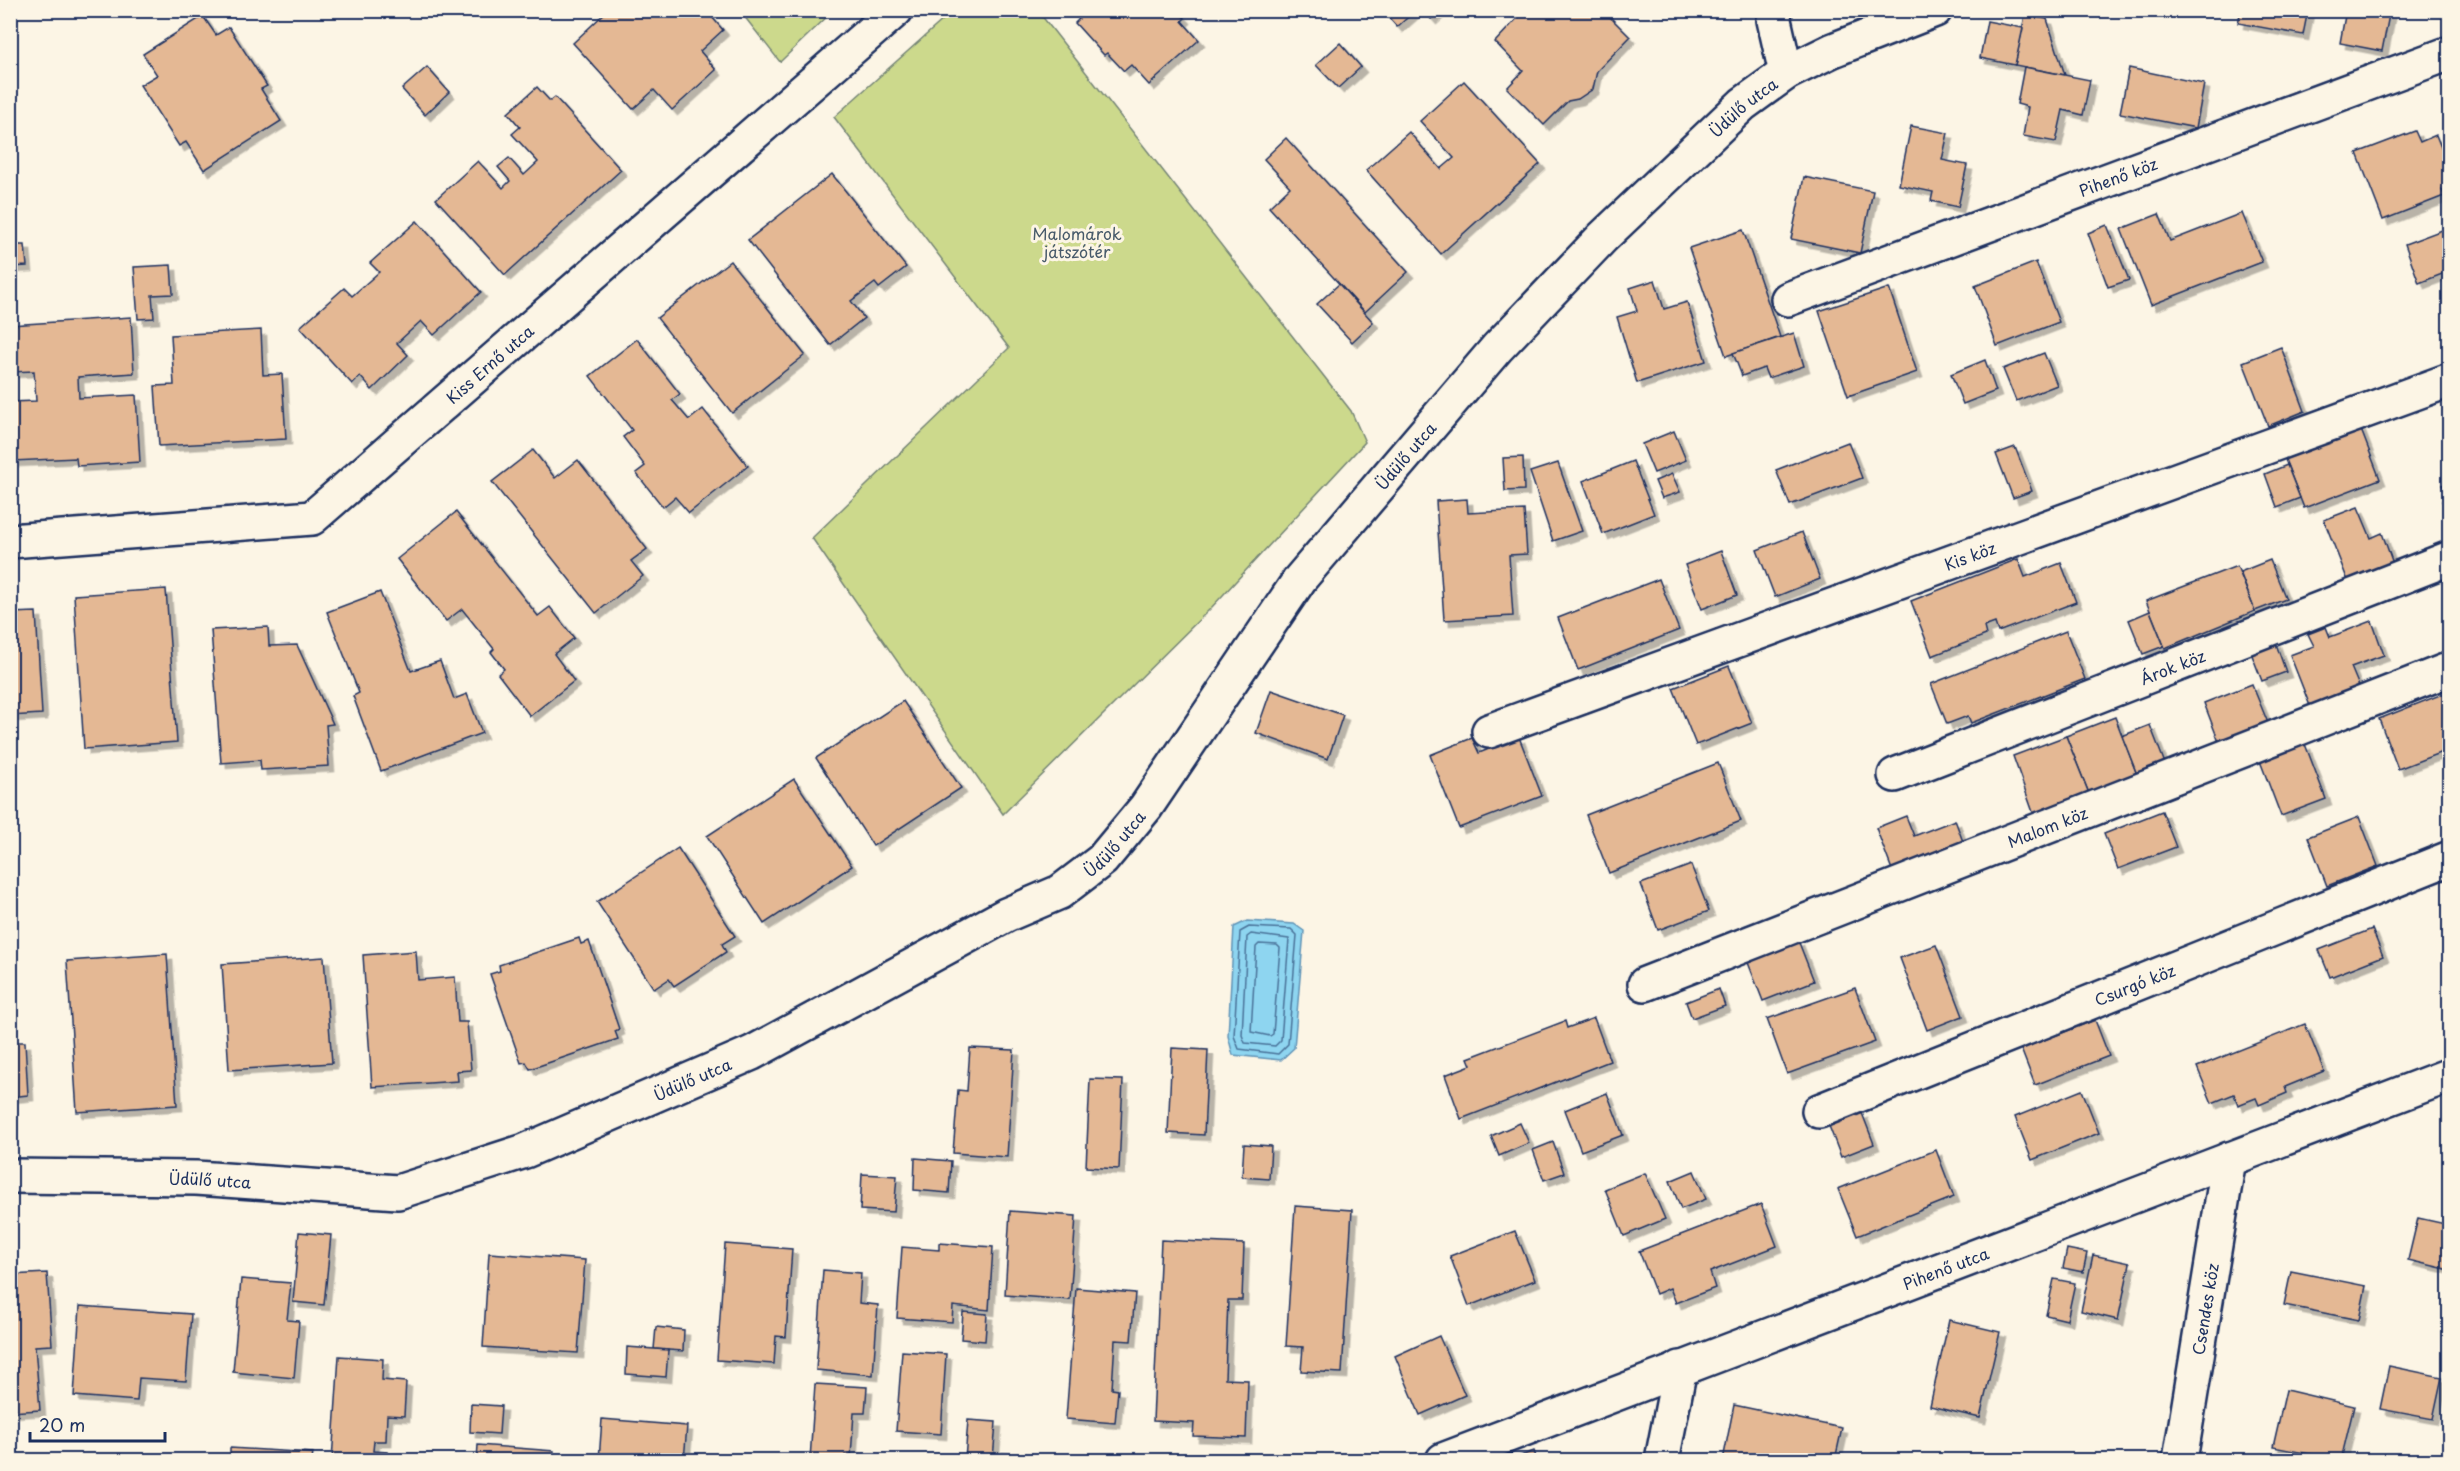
<svg xmlns="http://www.w3.org/2000/svg" width="2460" height="1471" font-family="'Playpen Sans',sans-serif">
  <defs>
    <filter id="shadow"><feDropShadow dx="5.5" dy="5.5" stdDeviation="0" flood-color="#0004"/></filter>
  </defs>
  <rect width="100%" height="100%" fill="#fcf5e5"/>
  <filter id="ink" filterUnits="userSpaceOnUse"><feTurbulence type="fractalNoise" baseFrequency=".0167" numOctaves="2"/><feDisplacementMap in="SourceGraphic" scale="12" xChannelSelector="R" yChannelSelector="G"/><feConvolveMatrix kernelMatrix="1 2 1 2 8 2 1 2 1" color-interpolation-filters="sRGB"/></filter>
  <g filter="url(#ink)">
    <g fill="#ccd98c" stroke="#748475" stroke-width="1.5">
      <path d="M 740,11 L 833,11 L 780,62 Z"/>
      <path d="M 953,11 L 1038,11 L 1351,411 L 1365,442 L 1211,608 L 1003,814 L 812,538 L 1009,348 L 834,117 Z"/>
    </g>
    <path fill="#8ed5f0" stroke="#6093b6" stroke-width="1.5" d="M 1247,921 L 1294,924 L 1304,931 L 1294,1048 L 1281,1060 L 1233,1055 L 1228,1036 L 1234,927 Z"/>
    <g fill="none" stroke-linecap="round" stroke-linejoin="round">
      <g stroke="#497198" stroke-width="1.5">
        <path d="M 1249,927 L 1291,929 L 1297,935 L 1288,1044 L 1278,1054 L 1239,1049 L 1234,1036 L 1240,932 Z"/>
        <path d="M 1251,934 L 1289,939 L 1281,1040 L 1275,1046 L 1245,1043 L 1242,1035 L 1247,937 Z"/>
        <path d="M 1259,944 L 1277,945 L 1280,948 L 1273,1034 L 1270,1036 L 1251,1032 L 1256,947 Z"/>
      </g>
    </g>
    <g fill="#e4b894" stroke="#1b2f5e" stroke-width="1.5" filter="url(#shadow)">
      <path d="M 608,10 L 706,10 L 723,30 L 700,51 L 716,70 L 672,110 L 654,90 L 633,109 L 573,43 Z"/>
      <path d="M 1071,10 L 1177,10 L 1185,18 L 1182,21 L 1199,40 L 1149,85 L 1131,65 L 1124,71 L 1107,53 L 1104,55 L 1075,23 L 1079,19 Z"/>
      <path d="M 1382,10 L 1416,10 L 1397,27 Z"/>
      <path d="M 1423,10 L 1441,10 L 1431,19 Z"/>
      <path d="M 1525,10 L 1603,10 L 1630,37 L 1597,71 L 1593,89 L 1578,99 L 1568,101 L 1544,125 L 1507,88 L 1523,71 L 1495,42 Z"/>
      <path d="M 2241,10 L 2308,10 L 2303,35 L 2238,23 Z"/>
      <path d="M 2346,10 L 2390,10 L 2382,51 L 2340,43 Z"/>
      <path d="M 2025,15 L 2047,19 L 2065,75 L 2015,65 Z"/>
      <path d="M 203,16 L 216,35 L 229,27 L 267,86 L 261,89 L 281,121 L 204,170 L 186,142 L 179,146 L 140,85 L 157,75 L 143,54 Z"/>
      <path d="M 1987,21 L 2023,28 L 2015,65 L 1980,58 Z"/>
      <path d="M 1340,43 L 1361,67 L 1338,88 L 1316,65 Z"/>
      <path d="M 427,67 L 449,92 L 425,115 L 402,89 Z"/>
      <path d="M 2024,67 L 2090,80 L 2083,115 L 2063,110 L 2056,142 L 2023,136 L 2028,107 L 2017,104 Z"/>
      <path d="M 2129,68 L 2204,84 L 2196,128 L 2120,113 Z"/>
      <path d="M 1464,81 L 1540,164 L 1441,254 L 1366,170 L 1409,132 L 1441,169 L 1454,158 L 1420,121 Z"/>
      <path d="M 537,87 L 550,101 L 555,97 L 621,170 L 505,275 L 436,199 L 478,161 L 503,188 L 510,181 L 498,167 L 509,158 L 524,175 L 538,162 L 512,134 L 520,127 L 508,113 Z"/>
      <path d="M 1911,126 L 1948,133 L 1942,160 L 1967,165 L 1958,207 L 1931,201 L 1933,192 L 1899,185 Z"/>
      <path d="M 2415,131 L 2420,142 L 2436,135 L 2450,170 L 2450,187 L 2442,190 L 2444,196 L 2383,220 L 2357,153 Z"/>
      <path d="M 1286,138 L 1408,272 L 1365,312 L 1269,207 L 1290,187 L 1264,159 Z"/>
      <path d="M 832,174 L 906,267 L 879,288 L 875,283 L 851,301 L 864,318 L 830,345 L 748,240 Z"/>
      <path d="M 1804,177 L 1873,191 L 1860,253 L 1791,239 Z"/>
      <path d="M 2242,213 L 2262,262 L 2151,305 L 2121,229 L 2159,214 L 2170,241 Z"/>
      <path d="M 417,221 L 481,292 L 434,335 L 421,321 L 397,343 L 408,355 L 372,390 L 360,376 L 352,384 L 300,327 L 344,288 L 352,296 L 379,272 L 370,263 Z"/>
      <path d="M 2107,225 L 2129,280 L 2108,287 L 2088,233 Z"/>
      <path d="M 2450,227 L 2450,271 L 2419,283 L 2405,244 Z"/>
      <path d="M 1743,230 L 1780,337 L 1726,356 L 1689,248 Z"/>
      <path d="M 10,245 L 25,245 L 27,266 L 10,267 Z"/>
      <path d="M 730,261 L 805,355 L 732,413 L 657,318 Z"/>
      <path d="M 2036,262 L 2059,322 L 1997,346 L 1975,286 Z"/>
      <path d="M 171,265 L 173,294 L 152,295 L 154,318 L 138,319 L 134,267 Z"/>
      <path d="M 1655,280 L 1664,309 L 1687,302 L 1706,361 L 1637,383 L 1617,317 L 1637,311 L 1630,288 Z"/>
      <path d="M 1339,284 L 1373,322 L 1352,342 L 1317,304 Z"/>
      <path d="M 1889,288 L 1917,372 L 1848,396 L 1819,311 Z"/>
      <path d="M 131,317 L 134,373 L 78,377 L 79,398 L 136,395 L 140,462 L 77,466 L 76,458 L 13,461 L 10,402 L 36,401 L 34,371 L 10,372 L 10,325 Z"/>
      <path d="M 261,330 L 263,375 L 282,374 L 286,439 L 159,446 L 155,386 L 174,385 L 171,335 Z"/>
      <path d="M 1794,333 L 1804,366 L 1768,378 L 1764,368 L 1742,376 L 1733,353 Z"/>
      <path d="M 637,339 L 680,394 L 672,400 L 689,420 L 703,409 L 748,466 L 689,513 L 675,497 L 663,507 L 636,473 L 645,466 L 623,437 L 632,430 L 590,376 Z"/>
      <path d="M 2281,347 L 2305,411 L 2268,426 L 2243,362 Z"/>
      <path d="M 2044,353 L 2057,385 L 2016,401 L 2003,369 Z"/>
      <path d="M 1985,360 L 1996,391 L 1963,404 L 1951,374 Z"/>
      <path d="M 2360,427 L 2380,479 L 2304,508 L 2284,457 Z"/>
      <path d="M 1674,431 L 1686,460 L 1654,473 L 1642,444 Z"/>
      <path d="M 1848,442 L 1862,478 L 1790,505 L 1776,470 Z"/>
      <path d="M 2015,447 L 2032,491 L 2013,498 L 1996,454 Z"/>
      <path d="M 533,450 L 555,478 L 578,460 L 647,549 L 631,561 L 643,576 L 596,613 L 492,482 Z"/>
      <path d="M 1523,457 L 1524,490 L 1505,491 L 1503,458 Z"/>
      <path d="M 1633,461 L 1654,514 L 1603,534 L 1583,481 Z"/>
      <path d="M 1558,463 L 1582,531 L 1553,541 L 1530,472 Z"/>
      <path d="M 2287,465 L 2300,498 L 2277,507 L 2265,474 Z"/>
      <path d="M 1672,474 L 1680,492 L 1662,498 L 1655,481 Z"/>
      <path d="M 2450,482 L 2450,519 L 2442,501 L 2448,498 L 2442,485 Z"/>
      <path d="M 1467,499 L 1468,513 L 1524,510 L 1527,554 L 1509,555 L 1513,616 L 1444,620 L 1436,501 Z"/>
      <path d="M 2358,507 L 2371,538 L 2382,533 L 2395,569 L 2350,586 L 2324,520 Z"/>
      <path d="M 456,512 L 538,616 L 550,607 L 574,638 L 554,654 L 574,681 L 530,716 L 498,674 L 504,669 L 491,652 L 494,649 L 462,609 L 446,621 L 397,559 Z"/>
      <path d="M 1802,532 L 1820,579 L 1775,597 L 1757,550 Z"/>
      <path d="M 1721,551 L 1737,595 L 1702,609 L 1685,565 Z"/>
      <path d="M 2018,559 L 2025,577 L 2061,563 L 2076,602 L 1998,632 L 1995,623 L 1984,627 L 1986,635 L 1932,656 L 1911,601 Z"/>
      <path d="M 2270,560 L 2286,599 L 2255,611 L 2240,572 Z"/>
      <path d="M 2237,566 L 2255,611 L 2165,648 L 2146,601 Z"/>
      <path d="M 1659,579 L 1679,630 L 1578,670 L 1558,618 Z"/>
      <path d="M 166,589 L 177,742 L 84,749 L 74,595 Z"/>
      <path d="M 380,592 L 411,671 L 440,661 L 454,699 L 467,694 L 482,733 L 381,771 L 353,696 L 359,693 L 327,612 Z"/>
      <path d="M 2150,611 L 2164,646 L 2143,654 L 2129,620 Z"/>
      <path d="M 36,612 L 42,714 L 10,716 L 10,613 Z"/>
      <path d="M 2372,621 L 2384,655 L 2351,667 L 2361,691 L 2312,711 L 2290,655 L 2314,646 L 2308,634 L 2326,627 L 2330,637 Z"/>
      <path d="M 268,627 L 269,646 L 297,645 L 333,724 L 326,725 L 329,766 L 261,770 L 260,760 L 221,763 L 211,630 Z"/>
      <path d="M 2066,631 L 2085,679 L 1971,723 L 1968,716 L 1947,724 L 1931,684 Z"/>
      <path d="M 2275,641 L 2286,672 L 2262,681 L 2250,650 Z"/>
      <path d="M 1729,666 L 1752,723 L 1696,745 L 1673,688 Z"/>
      <path d="M 2252,684 L 2268,723 L 2219,742 L 2204,703 Z"/>
      <path d="M 1271,690 L 1343,715 L 1328,759 L 1256,733 Z"/>
      <path d="M 2450,691 L 2450,749 L 2398,769 L 2379,719 Z"/>
      <path d="M 903,701 L 961,788 L 873,846 L 816,758 Z"/>
      <path d="M 2115,717 L 2138,777 L 2090,796 L 2066,736 Z"/>
      <path d="M 2150,725 L 2166,766 L 2138,777 L 2122,736 Z"/>
      <path d="M 2066,736 L 2090,796 L 2034,815 L 2013,756 Z"/>
      <path d="M 1519,737 L 1542,796 L 1459,828 L 1430,755 L 1472,738 L 1479,753 Z"/>
      <path d="M 2305,744 L 2326,799 L 2281,816 L 2260,761 Z"/>
      <path d="M 1718,763 L 1741,821 L 1609,873 L 1586,815 Z"/>
      <path d="M 794,779 L 852,866 L 764,924 L 707,836 Z"/>
      <path d="M 2162,811 L 2176,847 L 2118,869 L 2104,834 Z"/>
      <path d="M 1906,816 L 1914,836 L 1955,820 L 1965,847 L 1894,875 L 1876,828 Z"/>
      <path d="M 2359,817 L 2378,866 L 2327,886 L 2308,837 Z"/>
      <path d="M 678,848 L 735,936 L 722,944 L 726,952 L 674,986 L 669,979 L 654,989 L 597,902 Z"/>
      <path d="M 1691,865 L 1709,911 L 1658,930 L 1641,884 Z"/>
      <path d="M 2372,929 L 2383,956 L 2330,977 L 2319,950 Z"/>
      <path d="M 579,938 L 581,944 L 589,941 L 619,1029 L 615,1031 L 618,1039 L 530,1069 L 526,1062 L 521,1063 L 490,974 L 500,971 L 499,965 Z"/>
      <path d="M 1798,940 L 1814,981 L 1763,1001 L 1747,960 Z"/>
      <path d="M 1936,945 L 1963,1016 L 1927,1030 L 1900,958 Z"/>
      <path d="M 416,951 L 418,980 L 455,977 L 458,1022 L 467,1022 L 471,1070 L 457,1071 L 458,1081 L 372,1087 L 363,955 Z"/>
      <path d="M 167,954 L 177,1105 L 77,1112 L 67,961 Z"/>
      <path d="M 324,957 L 332,1063 L 229,1070 L 222,964 Z"/>
      <path d="M 1855,988 L 1875,1042 L 1787,1074 L 1767,1019 Z"/>
      <path d="M 1719,989 L 1725,1006 L 1692,1018 L 1686,1002 Z"/>
      <path d="M 1594,1018 L 1610,1061 L 1461,1119 L 1445,1075 L 1471,1065 L 1468,1058 L 1565,1021 L 1567,1028 Z"/>
      <path d="M 2095,1020 L 2109,1056 L 2035,1085 L 2021,1049 Z"/>
      <path d="M 2305,1024 L 2324,1071 L 2285,1087 L 2287,1093 L 2259,1105 L 2256,1098 L 2238,1105 L 2234,1094 L 2212,1103 L 2197,1067 Z"/>
      <path d="M 10,1042 L 25,1042 L 28,1095 L 10,1097 Z"/>
      <path d="M 970,1048 L 1014,1050 L 1007,1157 L 953,1153 L 958,1090 L 967,1091 Z"/>
      <path d="M 1172,1048 L 1208,1050 L 1204,1135 L 1168,1133 Z"/>
      <path d="M 1090,1079 L 1123,1080 L 1119,1169 L 1086,1167 Z"/>
      <path d="M 2082,1090 L 2099,1133 L 2032,1160 L 2015,1117 Z"/>
      <path d="M 1607,1093 L 1623,1135 L 1581,1151 L 1565,1110 Z"/>
      <path d="M 1862,1113 L 1874,1144 L 1841,1157 L 1829,1126 Z"/>
      <path d="M 1520,1123 L 1529,1143 L 1499,1156 L 1491,1136 Z"/>
      <path d="M 1553,1142 L 1564,1173 L 1544,1180 L 1533,1150 Z"/>
      <path d="M 1244,1144 L 1271,1146 L 1269,1179 L 1242,1177 Z"/>
      <path d="M 1936,1150 L 1954,1197 L 1857,1236 L 1838,1189 Z"/>
      <path d="M 915,1158 L 951,1161 L 949,1193 L 914,1190 Z"/>
      <path d="M 1694,1171 L 1706,1199 L 1681,1209 L 1670,1181 Z"/>
      <path d="M 1645,1173 L 1665,1219 L 1624,1236 L 1605,1189 Z"/>
      <path d="M 862,1174 L 897,1176 L 894,1212 L 860,1210 Z"/>
      <path d="M 1761,1204 L 1777,1246 L 1710,1272 L 1715,1288 L 1676,1303 L 1670,1288 L 1656,1294 L 1639,1251 Z"/>
      <path d="M 1295,1206 L 1352,1210 L 1342,1373 L 1301,1371 L 1303,1347 L 1286,1346 Z"/>
      <path d="M 1010,1211 L 1076,1216 L 1070,1300 L 1005,1295 Z"/>
      <path d="M 2418,1218 L 2450,1225 L 2450,1270 L 2408,1260 Z"/>
      <path d="M 1515,1231 L 1535,1280 L 1469,1306 L 1450,1256 Z"/>
      <path d="M 299,1232 L 331,1235 L 324,1305 L 293,1302 Z"/>
      <path d="M 1161,1240 L 1244,1244 L 1242,1300 L 1228,1300 L 1225,1379 L 1248,1380 L 1246,1438 L 1193,1436 L 1194,1423 L 1153,1421 Z"/>
      <path d="M 939,1243 L 993,1247 L 989,1310 L 953,1306 L 952,1322 L 897,1318 L 902,1247 L 939,1250 Z"/>
      <path d="M 725,1244 L 792,1249 L 786,1337 L 776,1336 L 774,1364 L 717,1360 Z"/>
      <path d="M 2067,1249 L 2087,1253 L 2083,1272 L 2063,1268 Z"/>
      <path d="M 489,1253 L 585,1260 L 578,1353 L 483,1347 Z"/>
      <path d="M 2093,1255 L 2130,1263 L 2118,1320 L 2081,1311 Z"/>
      <path d="M 823,1270 L 861,1273 L 859,1303 L 878,1305 L 873,1375 L 816,1370 Z"/>
      <path d="M 2291,1271 L 2366,1286 L 2359,1320 L 2284,1305 Z"/>
      <path d="M 47,1273 L 52,1345 L 35,1346 L 40,1410 L 10,1412 L 10,1275 Z"/>
      <path d="M 241,1279 L 291,1283 L 287,1320 L 299,1321 L 294,1378 L 233,1372 Z"/>
      <path d="M 2054,1279 L 2075,1283 L 2067,1320 L 2046,1315 Z"/>
      <path d="M 1076,1288 L 1135,1293 L 1131,1341 L 1115,1340 L 1112,1389 L 1118,1390 L 1115,1423 L 1066,1419 Z"/>
      <path d="M 80,1306 L 191,1314 L 186,1381 L 139,1378 L 137,1401 L 74,1396 Z"/>
      <path d="M 963,1312 L 987,1314 L 985,1341 L 961,1339 Z"/>
      <path d="M 1949,1320 L 2000,1332 L 1980,1418 L 1930,1406 Z"/>
      <path d="M 656,1327 L 684,1330 L 683,1351 L 654,1349 Z"/>
      <path d="M 1439,1336 L 1465,1395 L 1420,1415 L 1395,1356 Z"/>
      <path d="M 627,1347 L 668,1350 L 666,1377 L 626,1374 Z"/>
      <path d="M 902,1351 L 946,1354 L 941,1434 L 896,1431 Z"/>
      <path d="M 339,1356 L 383,1359 L 382,1380 L 406,1382 L 404,1416 L 387,1415 L 386,1441 L 374,1441 L 373,1451 L 388,1452 L 388,1460 L 332,1460 Z"/>
      <path d="M 2389,1366 L 2442,1377 L 2433,1419 L 2380,1409 Z"/>
      <path d="M 815,1384 L 867,1387 L 865,1413 L 854,1413 L 851,1456 L 845,1455 L 844,1460 L 810,1460 Z"/>
      <path d="M 2286,1390 L 2354,1406 L 2341,1460 L 2273,1447 Z"/>
      <path d="M 471,1404 L 501,1406 L 499,1434 L 470,1432 Z"/>
      <path d="M 1734,1405 L 1842,1428 L 1835,1460 L 1723,1460 Z"/>
      <path d="M 602,1419 L 687,1426 L 684,1460 L 599,1460 Z"/>
      <path d="M 968,1420 L 996,1422 L 993,1460 L 965,1460 Z"/>
      <path d="M 478,1445 L 554,1451 L 553,1460 L 477,1460 Z"/>
      <path d="M 230,1448 L 313,1453 L 312,1460 L 230,1460 Z"/>
      <path d="M 1534,1451 L 1537,1460 L 1510,1460 Z"/>
      <path d="M 1002,1453 L 1018,1454 L 1018,1460 L 1002,1460 Z"/>
    </g>
    <g fill="none" stroke-linecap="round" stroke-linejoin="round">
      <g stroke="#1b2f5e" stroke-width="38">
        <g id="minor">
          <path d="M 1775,10 L 1774,20 L 1786,73"/>
          <path id="s1" d="M 1788,299 L 2450,53"/>
          <path id="s2" d="M 10,541 L 312,518 L 896,10"/>
          <path id="s3" d="M 1489,731 L 2450,380"/>
          <path id="s4" d="M 1895,775 L 2450,558"/>
          <path id="s5" d="M 1645,984 L 2450,669"/>
          <path id="s6" d="M 1819,1111 L 2450,858"/>
          <path id="s7" d="M 10,1176 L 196,1178 L 398,1192 L 525,1151 L 752,1053 L 1006,915 L 1060,892 L 1102,860 L 1146,807 L 1300,579 L 1497,348 L 1603,237 L 1743,104 L 1786,73 L 1833,50 L 1935,10"/>
          <path id="s8" d="M 1443,1460 L 2450,1075"/>
          <path d="M 1662,1460 L 1680,1368"/>
          <path id="s9" d="M 2180,1460 L 2229,1159"/>
        </g>
      </g>
      <use href="#minor" stroke="#fcf5e5" stroke-width="33"/>
    </g>
  </g>
  <g text-anchor="middle" dominant-baseline="central" stroke-width="6" stroke-linejoin="round" paint-order="stroke">
    <g font-size="16" fill="#1b2f5e" stroke="#fcf5e5">
      <text stroke="none"><textPath href="#s7" startOffset="2162">Üdülő utca</textPath></text>
      <text stroke="none"><textPath href="#s1" startOffset="352">Pihenő köz</textPath></text>
      <text stroke="none"><textPath href="#s2" startOffset="538">Kiss Ernő utca</textPath></text>
      <text stroke="none"><textPath href="#s7" startOffset="1676">Üdülő utca</textPath></text>
      <text stroke="none"><textPath href="#s3" startOffset="512">Kis köz</textPath></text>
      <text stroke="none"><textPath href="#s4" startOffset="298">Árok köz</textPath></text>
      <text stroke="none"><textPath href="#s5" startOffset="432">Malom köz</textPath></text>
      <text stroke="none"><textPath href="#s7" startOffset="1190">Üdülő utca</textPath></text>
      <text stroke="none"><textPath href="#s6" startOffset="340">Csurgó köz</textPath></text>
      <text stroke="none"><textPath href="#s7" startOffset="704">Üdülő utca</textPath></text>
      <text stroke="none"><textPath href="#s7" startOffset="200">Üdülő utca</textPath></text>
      <text stroke="none"><textPath href="#s8" startOffset="538">Pihenő utca</textPath></text>
      <text stroke="none"><textPath href="#s9" startOffset="153">Csendes köz</textPath></text>
    </g>
    <g font-size="16" fill="#475a6a" stroke="#fcf5e5">
      <text x="1077" y="233">Malomárok<tspan x="1077" dy="18">játszótér</tspan></text>
    </g>
  </g>
  <rect width="2460" height="1471" fill="none" stroke="#fcf5e5" stroke-width="36"/>
  <rect x="18" y="18" width="2424" height="1435" fill="none" stroke="#1b2f5e" stroke-width="2" filter="url(#ink)"/>
  <path d="M30 1432v9h135v-9" fill="none" stroke="#1b2f5e" stroke-width="3"/>
  <text x="39" y="1432" font-size="18" fill="#1b2f5e" stroke="#fcf5e5" stroke-width="4.5" paint-order="stroke">20 m</text>
</svg>
